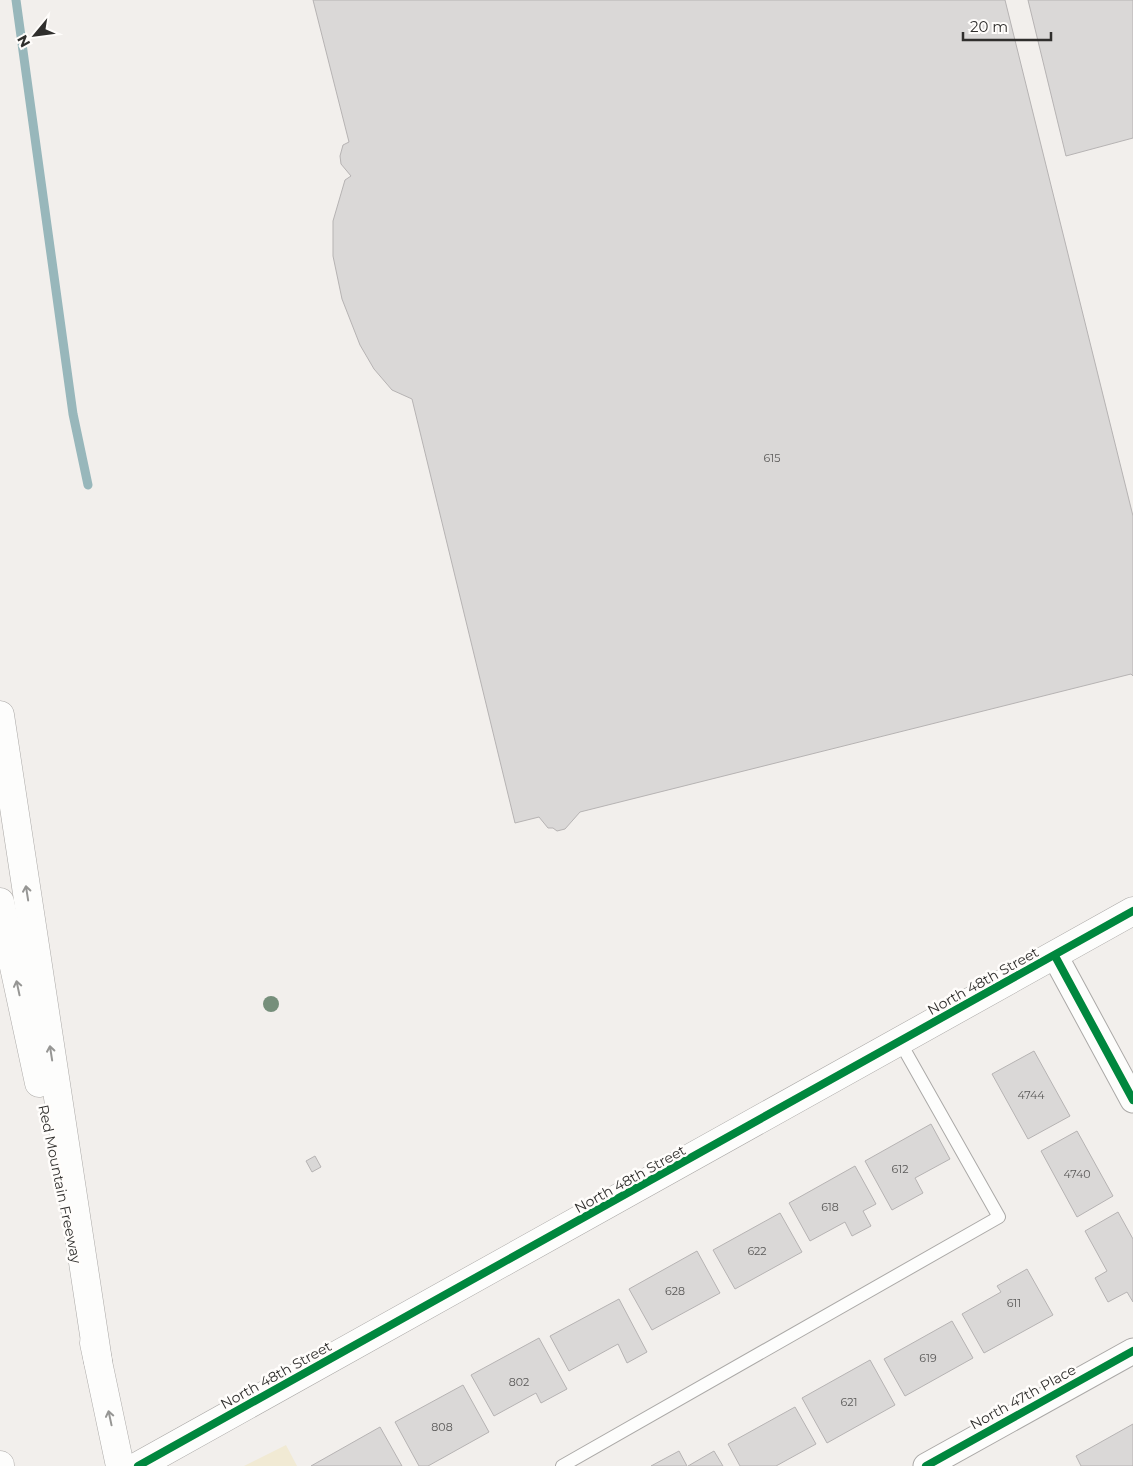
<svg xmlns="http://www.w3.org/2000/svg" width="1133" height="1466" font-family="Montserrat,sans-serif">
  <rect width="100%" height="100%" fill="#f2efec"/>
  <path fill="#f1ead4" d="M 286,1445 L 297,1466 L 244,1466 Z"/>
  <g fill="none" stroke-linecap="round" stroke-linejoin="round">
    <path stroke="#98b7bb" stroke-width="9" d="M 16,0 L 73,414 L 88,485"/>
  </g>
  <g fill="#dad8d7" stroke="#b6b3b3">
    <path d="M 313,0 L 1005,0 L 1133,516 L 1133,676 L 1131,674 L 580,812 L 565,829 L 557,831 L 553,828 L 548,828 L 539,817 L 515,823 L 412,399 L 392,390 L 374,369 L 360,345 L 342,299 L 333,256 L 333,221 L 345,180 L 351,176 L 341,164 L 340,156 L 343,145 L 349,142 Z"/>
    <path d="M 1028,0 L 1133,0 L 1133,138 L 1066,156 Z"/>
    <path d="M 1034,1051 L 1070,1116 L 1028,1139 L 992,1074 Z"/>
    <path d="M 931,1124 L 950,1159 L 915,1178 L 923,1193 L 892,1210 L 865,1161 Z"/>
    <path d="M 1077,1131 L 1113,1196 L 1077,1217 L 1041,1151 Z"/>
    <path d="M 315,1156 L 321,1167 L 312,1172 L 306,1161 Z"/>
    <path d="M 855,1166 L 876,1204 L 863,1211 L 871,1226 L 852,1236 L 845,1222 L 810,1241 L 789,1203 Z"/>
    <path d="M 1118,1212 L 1133,1239 L 1133,1302 L 1127,1292 L 1108,1302 L 1095,1278 L 1107,1271 L 1085,1231 Z"/>
    <path d="M 780,1213 L 802,1252 L 735,1289 L 713,1250 Z"/>
    <path d="M 697,1251 L 720,1293 L 652,1330 L 629,1289 Z"/>
    <path d="M 1027,1269 L 1053,1315 L 984,1353 L 962,1314 L 1001,1292 L 997,1286 Z"/>
    <path d="M 619,1299 L 647,1352 L 627,1363 L 618,1344 L 569,1371 L 550,1336 Z"/>
    <path d="M 952,1321 L 973,1358 L 905,1396 L 884,1359 Z"/>
    <path d="M 539,1338 L 567,1389 L 541,1403 L 536,1393 L 494,1416 L 471,1375 Z"/>
    <path d="M 870,1360 L 895,1405 L 827,1443 L 802,1398 Z"/>
    <path d="M 463,1385 L 489,1432 L 428,1466 L 419,1466 L 395,1422 Z"/>
    <path d="M 795,1407 L 816,1444 L 776,1466 L 740,1466 L 728,1444 Z"/>
    <path d="M 1133,1424 L 1133,1466 L 1081,1466 L 1076,1456 Z"/>
    <path d="M 380,1427 L 402,1466 L 311,1466 Z"/>
    <path d="M 679,1451 L 687,1466 L 651,1466 Z"/>
    <path d="M 714,1451 L 723,1466 L 688,1466 Z"/>
  </g>
  <g fill="none" stroke-linecap="round" stroke-linejoin="round">
    <g stroke="#aba9a7" stroke-width="14">
      <path id="service" d="M 562,1466 L 999,1217 L 900,1042"/>
    </g>
    <g stroke="#aba9a7" stroke-width="27">
      <g id="minor">
        <path d="M 1055,956 L 1133,1100"/>
        <path d="M 926,1466 L 1133,1351"/>
      </g>
    </g>
    <g stroke="#aba9a7" stroke-width="29">
      <path id="tertiary" d="M 138,1466 L 1133,911"/>
    </g>
    <g stroke="#aba9a7" stroke-width="29">
      <g id="motorway">
        <path d="M 0,715 L 98,1361"/>
        <path d="M 0,902 L 39,1083"/>
        <path d="M 94,1343 L 120,1466"/>
        <path d="M 0,1465 L 0,1466"/>
      </g>
    </g>
    <use href="#service" stroke="#fdfdfc" stroke-width="12"/>
    <use href="#minor" stroke="#fdfdfc" stroke-width="25"/>
    <use href="#tertiary" stroke="#fdfdfc" stroke-width="28"/>
    <use href="#motorway" stroke="#fdfdfc" stroke-width="28"/>
    <g stroke="#fffdfb" stroke-width="11">
      <g id="cycleway">
        <path d="M 1055,956 L 1133,1100"/>
        <path d="M 138,1466 L 1133,911"/>
        <path d="M 926,1466 L 1133,1351"/>
      </g>
    </g>
    <use href="#cycleway" stroke="#00873e" stroke-width="8"/>
  </g>
  <circle fill="#768f7b" cx="271" cy="1004" r="8"/>
  <defs><path id="oneway-shaft" d="M-6 0H5M1.5-3L5.5 0L1.5 3" fill="none" stroke-width="1.6" stroke-linecap="round" stroke-linejoin="round" transform="scale(1.25)"/></defs>
  <g stroke="#969694">
    <use href="#oneway-shaft" transform="translate(27 893) rotate(-99)"/>
    <use href="#oneway-shaft" transform="translate(18 988) rotate(-102)"/>
    <use href="#oneway-shaft" transform="translate(51 1053) rotate(-99)"/>
    <use href="#oneway-shaft" transform="translate(110 1418) rotate(-102)"/>
  </g>
  <g text-anchor="middle" dominant-baseline="central" stroke-width="5" stroke-linejoin="round" paint-order="stroke">
    <g font-size="11" fill="#5a5958">
      <text x="772" y="458">615</text>
      <text x="1031" y="1095">4744</text>
      <text x="900" y="1169">612</text>
      <text x="1077" y="1174">4740</text>
      <text x="830" y="1207">618</text>
      <text x="757" y="1251">622</text>
      <text x="675" y="1291">628</text>
      <text x="1014" y="1303">611</text>
      <text x="928" y="1358">619</text>
      <text x="519" y="1382">802</text>
      <text x="849" y="1402">621</text>
      <text x="442" y="1427">808</text>
    </g>
    <g font-size="14" fill="#302f2d" stroke="#fffdfb">
      <text transform="translate(983 981) rotate(-29)">North 48th Street</text>
      <text transform="translate(630 1179) rotate(-29)">North 48th Street</text>
      <text transform="translate(60 1184) rotate(78)">Red Mountain Freeway</text>
      <text transform="translate(276 1375) rotate(-29)">North 48th Street</text>
      <text transform="translate(1023 1397) rotate(-29)">North 47th Place</text>
    </g>
  </g>
  <g transform="translate(35 35) rotate(241)" stroke="#fffdfb" stroke-width="4" paint-order="stroke">
  <path d="M0-4L9 19L0 12L-9 19Z" fill="#302f2d"/>
  <text y="-8" font-size="14" font-weight="bold" text-anchor="middle" fill="#302f2d">N</text>
  </g>
  <path d="M963 32v8h88v-8" fill="none" stroke="#302f2d" stroke-width="2.5"/>
  <text x="970" y="32" font-size="15" fill="#302f2d" stroke="#fffdfb" stroke-width="4" paint-order="stroke">20 m</text>
</svg>
